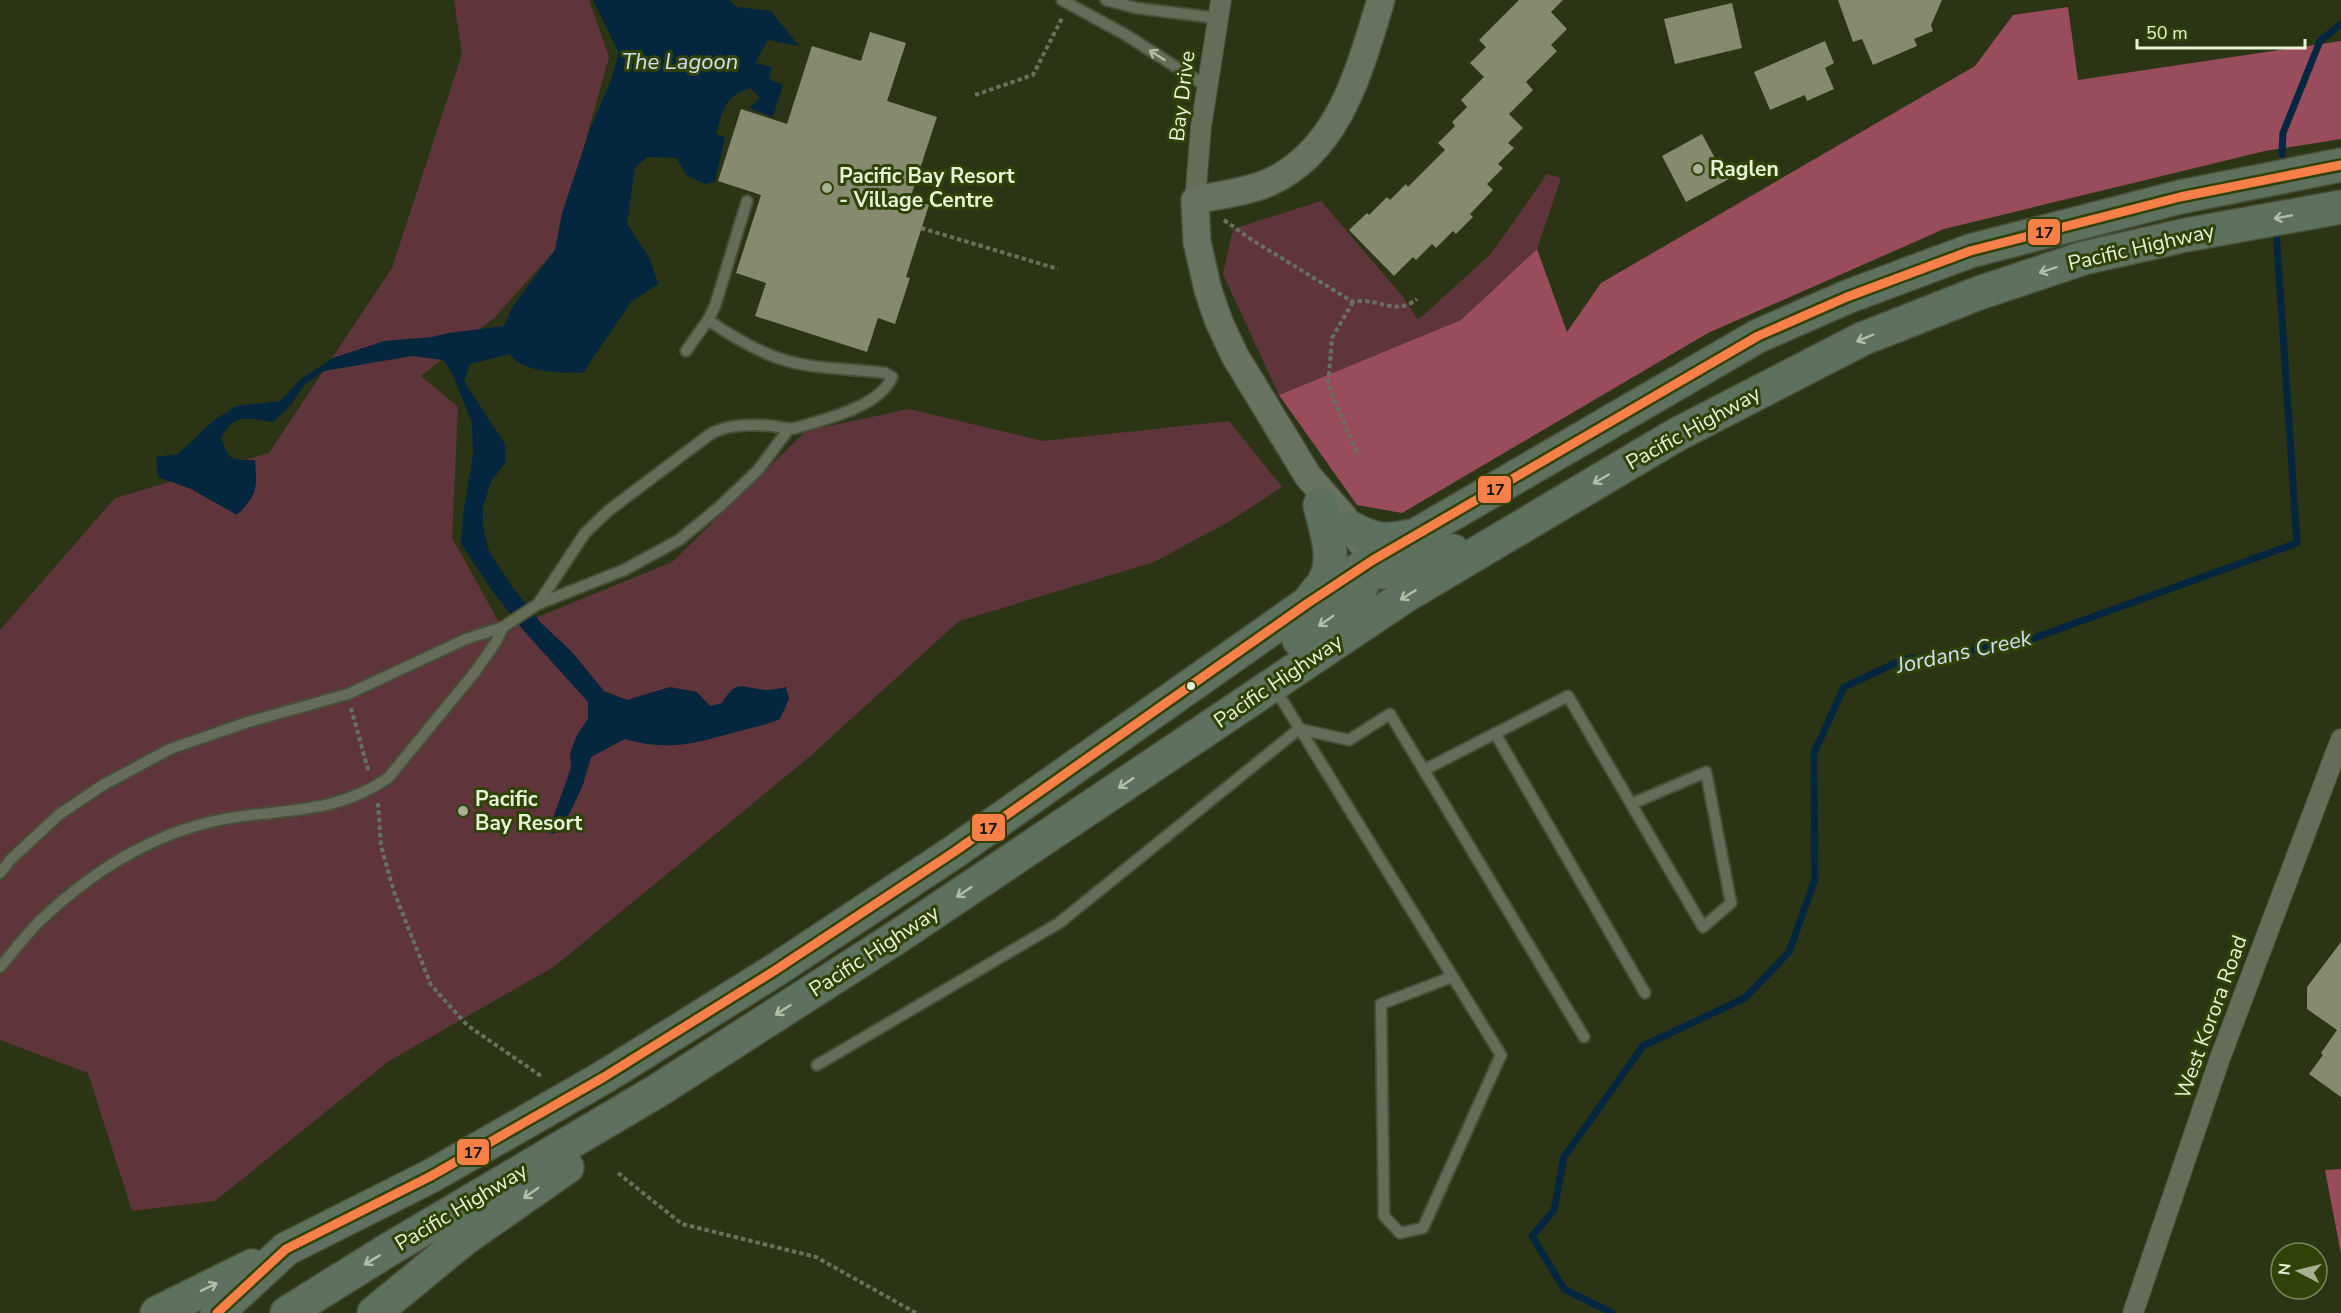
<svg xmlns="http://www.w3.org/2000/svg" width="2341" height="1313" font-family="'Nunito Sans',sans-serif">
  <rect width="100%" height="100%" fill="#2b3515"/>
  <g fill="#5f353b">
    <path d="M 454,0 L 589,0 L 609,57 L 555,250 L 495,317 L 421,376 L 458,407 L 452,538 L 504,631 L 672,562 L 806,431 L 909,409 L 1043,441 L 1229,421 L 1282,487 L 1230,521 L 1154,562 L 959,621 L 808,758 L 555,966 L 389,1061 L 215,1201 L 132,1211 L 88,1073 L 0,1040 L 0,630 L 115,498 L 269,453 L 392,268 L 462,54 Z"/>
    <path d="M 1547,174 L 1561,178 L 1537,249 L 1461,320 L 1279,395 L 1223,274 L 1233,229 L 1321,201 L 1403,297 L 1418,320 L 1491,254 Z"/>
  </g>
  <g fill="#994d5c">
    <path d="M 2068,7 L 2078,80 L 2341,41 L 2341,139 L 2265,151 L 1944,229 L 1708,333 L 1402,513 L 1357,505 L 1279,395 L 1461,320 L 1537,249 L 1567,332 L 1601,283 L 1975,66 L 2013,15 Z"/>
    <path d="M 2341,1169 L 2341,1254 L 2325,1170 Z"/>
  </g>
  <path fill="#04263f" d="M 593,0 L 729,0 L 737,7 L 771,11 L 799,46 L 768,40 L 755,63 L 772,67 L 769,79 L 783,85 L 773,117 L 749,108 L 760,98 L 750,88 C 723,98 724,109 716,134 L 725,137 L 715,182 L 705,184 L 686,175 L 677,158 L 647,157 L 635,168 L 627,224 L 650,259 L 658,284 L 631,302 L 583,373 C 563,372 522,374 510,354 L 470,364 L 464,381 L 505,444 L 506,462 L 492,480 L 483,506 L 483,526 L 488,549 L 511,585 L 541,623 L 572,652 L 604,691 L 627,700 L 670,687 L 697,692 L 710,706 L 722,703 C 738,677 742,689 767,690 C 773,690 780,688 786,687 L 789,699 L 780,719 C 767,725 754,727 740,731 C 695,743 671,752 625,739 L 591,757 L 583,785 L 561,831 L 551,834 L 552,821 L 571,768 L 570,753 L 577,735 L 588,719 L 588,702 L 524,631 L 494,593 L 461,544 L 463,515 L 473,455 L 472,423 L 452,373 L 443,360 L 412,356 L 324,371 L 305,384 L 289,407 L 273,422 C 247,419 235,412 221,438 C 229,461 231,460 255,460 C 257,489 258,494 237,515 L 191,489 L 158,477 L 156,457 L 178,454 L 214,420 L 236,406 L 280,401 L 301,379 L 333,358 L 384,341 L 432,337 L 448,333 L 504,326 L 513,306 L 555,250 L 562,213 L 590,129 L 610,83 L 619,53 Z"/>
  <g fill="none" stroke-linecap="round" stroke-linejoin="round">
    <g stroke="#04263f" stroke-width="7">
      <path d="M 2282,154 L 2283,133 L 2320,41 L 2341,24"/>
      <path d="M 1612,1313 L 1564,1289 L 1532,1236 L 1554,1210 L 1564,1157 L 1643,1046 L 1745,998 L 1789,952 L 1815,879 L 1814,753 L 1844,687 L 1902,660 L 2020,643 L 2297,543 L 2276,229"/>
    </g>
  </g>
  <g fill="#868a6f">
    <path d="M 1519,0 L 1563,0 L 1551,12 L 1567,29 L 1551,45 L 1557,51 L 1526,82 L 1533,90 L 1509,114 L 1523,128 L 1508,143 L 1514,148 L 1498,164 L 1503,168 L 1487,184 L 1493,190 L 1470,214 L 1473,217 L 1456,234 L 1453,231 L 1436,248 L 1432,244 L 1416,260 L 1413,257 L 1394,276 L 1349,230 L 1367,213 L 1369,215 L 1387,197 L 1390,200 L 1406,184 L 1408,187 L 1445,150 L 1438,143 L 1455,126 L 1452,122 L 1467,107 L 1461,100 L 1484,77 L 1470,63 L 1486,47 L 1479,40 Z"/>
    <path d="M 1838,0 L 1942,0 L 1931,25 L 1933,31 L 1914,39 L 1917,46 L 1873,65 L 1862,39 L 1853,42 Z"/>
    <path d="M 1732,3 L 1742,48 L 1675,64 L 1664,19 Z"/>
    <path d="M 870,32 L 906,43 L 887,101 L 937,117 L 910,199 L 929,205 L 906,277 L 910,278 L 895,324 L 878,318 L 867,352 L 755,316 L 766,283 L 736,273 L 761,195 L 718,181 L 741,109 L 787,124 L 812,46 L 861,61 Z"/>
    <path d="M 1825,41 L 1834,63 L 1825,68 L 1834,89 L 1807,101 L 1805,95 L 1770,110 L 1754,72 Z"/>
    <path d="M 1702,134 L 1716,160 L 1720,157 L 1731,178 L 1686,202 L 1662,156 Z"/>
    <path d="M 2341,942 L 2341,1097 L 2309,1074 L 2323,1055 L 2321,1053 L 2337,1030 L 2307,1009 L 2307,987 Z"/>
  </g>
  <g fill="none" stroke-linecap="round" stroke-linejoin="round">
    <g stroke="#474f38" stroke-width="14">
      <g id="lane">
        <path d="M 1062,0 L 1126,35 L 1206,86"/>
        <path d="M 1106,0 L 1136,8 L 1217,18"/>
        <path d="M 686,351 L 708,320 L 715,306 L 747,201"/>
        <path d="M 538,604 L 585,533 L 608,511 L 709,435 C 726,424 753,424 773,426 C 782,427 787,430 796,428 C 825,419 880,407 892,377 L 885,373 C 850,368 812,370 778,358 C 753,349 731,336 708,320"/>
        <path d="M 1274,687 L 1501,1055 L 1423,1228 L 1400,1233 L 1384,1216 L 1381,1004 L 1452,977"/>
        <path d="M 1495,733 L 1645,993"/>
        <path d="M 1424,770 L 1568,696 L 1703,927 L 1731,903 L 1706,772 L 1631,804"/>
        <path d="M 0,873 L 11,859 L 60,814 L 103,785 L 170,749 L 248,722 L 348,694 L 466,639 L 503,627"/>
        <path d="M 0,967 C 14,951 27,933 42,919 C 96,868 162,828 236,817 C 293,809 338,812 388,778 L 475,672 L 496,642 L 503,627 L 538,604 L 624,570 L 679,540 L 718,508 L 758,470 L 788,430"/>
        <path d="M 817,1065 L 1059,923 L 1299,729 L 1349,740 L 1390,714 L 1584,1037"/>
      </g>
    </g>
    <g stroke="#474f38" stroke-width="22">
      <g id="street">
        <path d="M 1195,200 L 1201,127 L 1221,0"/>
        <path d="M 2133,1313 L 2220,1058 L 2341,739"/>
      </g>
    </g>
    <g stroke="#474f38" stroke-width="30">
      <path id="secondary" d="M 1362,544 L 1342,515 L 1308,476 L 1235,356 L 1219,322 L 1208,290 L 1197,242 L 1195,200 C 1220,195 1247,192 1270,182 C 1341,149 1360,67 1381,0"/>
    </g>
    <g stroke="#474f38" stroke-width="36">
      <g id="highway">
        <path d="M 1351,528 C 1375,540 1383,542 1410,536"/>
        <path d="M 1358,571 C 1392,577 1422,562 1453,551"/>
        <path d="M 1311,599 C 1315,593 1322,587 1325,580 C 1337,557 1325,528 1320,505"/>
        <path d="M 1299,640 L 1351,603 L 1360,590 L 1372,561"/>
        <path d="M 157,1313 L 252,1266"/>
        <path d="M 217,1313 L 286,1249 L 431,1176 L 604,1077 L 774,971 L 954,852 L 1308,603 L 1373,560 L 1758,336 L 1847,297 L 1970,251 L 2180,197 L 2341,165"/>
        <path d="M 287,1313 L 388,1250 L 657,1091 L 897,937 L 1405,596 L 1676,435 L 1862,339 L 1979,293 L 2084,258 L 2186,235 L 2341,207"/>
        <path d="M 374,1313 L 464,1239 L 567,1167"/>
      </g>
    </g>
    <g stroke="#69705d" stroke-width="4" stroke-dasharray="4.5 3" stroke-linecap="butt">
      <path d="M 975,95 L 1033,75 L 1062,18"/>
      <path d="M 1224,220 L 1252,240 L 1353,302 C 1376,296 1395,317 1417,299"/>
      <path d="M 921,228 L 1058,269"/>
      <path d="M 1353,302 L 1332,338 L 1328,385 L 1358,456"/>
      <path d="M 351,708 L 369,773"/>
      <path d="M 378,803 L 381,846 L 394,892 L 431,985 L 467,1025 L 541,1076"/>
      <path d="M 618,1173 L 682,1224 L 816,1257 L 916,1313"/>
    </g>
    <use href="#lane" stroke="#656d58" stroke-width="10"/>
    <use href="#street" stroke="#656d58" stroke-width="20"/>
    <use href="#secondary" stroke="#67735f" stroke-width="27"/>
    <use href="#highway" stroke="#5e705e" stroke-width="33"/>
    <g stroke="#304208" stroke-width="14">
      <path id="bus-1" d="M 217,1313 L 286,1249 L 431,1176 L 604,1077 L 774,971 L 954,852 L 1308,603 L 1373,560 L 1758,336 L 1847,297 L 1970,251 L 2180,197 L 2341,165"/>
    </g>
    <use href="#bus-1" stroke="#f78048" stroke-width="9"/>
  </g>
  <defs><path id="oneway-shaft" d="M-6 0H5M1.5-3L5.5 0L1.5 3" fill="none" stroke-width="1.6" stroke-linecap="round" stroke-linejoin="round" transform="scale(1.5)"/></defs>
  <use stroke="#b3bea4" href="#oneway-shaft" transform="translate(1157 55) rotate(-147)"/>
  <g stroke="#b0bfa6">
    <use href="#oneway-shaft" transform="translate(2283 217) rotate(170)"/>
    <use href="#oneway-shaft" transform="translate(2048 270) rotate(162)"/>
    <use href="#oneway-shaft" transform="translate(1865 338) rotate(157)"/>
    <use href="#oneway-shaft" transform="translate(1601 479) rotate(150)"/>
    <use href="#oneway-shaft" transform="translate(1408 595) rotate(148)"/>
    <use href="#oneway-shaft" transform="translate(1326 621) rotate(145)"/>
    <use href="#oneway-shaft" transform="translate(1126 783) rotate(146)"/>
    <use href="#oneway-shaft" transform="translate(964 892) rotate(146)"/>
    <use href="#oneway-shaft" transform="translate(783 1010) rotate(147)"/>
    <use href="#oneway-shaft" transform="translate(531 1193) rotate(145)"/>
    <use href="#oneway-shaft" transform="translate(372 1260) rotate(149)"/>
    <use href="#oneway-shaft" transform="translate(209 1287) rotate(-26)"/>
  </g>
  <g fill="#a5b192" stroke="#304208" stroke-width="2">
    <circle cx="1698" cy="169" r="6"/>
    <circle cx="827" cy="188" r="6"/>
    <circle cx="463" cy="811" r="6"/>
  </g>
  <circle fill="#e7f4d6" stroke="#304208" stroke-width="2" cx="1191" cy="686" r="5"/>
  <g text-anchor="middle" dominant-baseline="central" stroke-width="6" stroke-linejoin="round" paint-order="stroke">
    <g font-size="21" fill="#e7f4d6" stroke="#304208">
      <text transform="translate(1182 96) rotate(-83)">Bay Drive</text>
      <text transform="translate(2141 247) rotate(-13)">Pacific Highway</text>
      <text transform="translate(1693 428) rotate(-29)">Pacific Highway</text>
      <text transform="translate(1278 681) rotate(-34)">Pacific Highway</text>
      <text transform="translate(874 951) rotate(-33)">Pacific Highway</text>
      <text transform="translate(2211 1017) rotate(-70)">West Korora Road</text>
      <text transform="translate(461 1207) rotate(-31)">Pacific Highway</text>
    </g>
    <g font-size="21" font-weight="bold" fill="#e7f4d6" stroke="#304208" text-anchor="start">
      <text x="1710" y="169">Raglen</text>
      <text x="839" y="176">Pacific Bay Resort<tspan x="839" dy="24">- Village Centre</tspan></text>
      <text x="475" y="799">Pacific<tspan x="475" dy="24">Bay Resort</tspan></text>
    </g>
    <g font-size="22" font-style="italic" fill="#cfe1f1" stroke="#304208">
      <text x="680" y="62">The Lagoon</text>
      <text transform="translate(1964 652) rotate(-12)">Jordans Creek</text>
    </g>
  </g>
  <g stroke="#304208" stroke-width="2">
    <rect x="2027" y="218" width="34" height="28" rx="6" fill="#f78048"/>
    <rect x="1477" y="475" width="35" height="29" rx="6" fill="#f78048"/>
    <rect x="971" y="813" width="35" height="29" rx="6" fill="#f78048"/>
    <rect x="456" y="1138" width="34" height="28" rx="6" fill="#f78048"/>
  </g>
  <g font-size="16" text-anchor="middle" font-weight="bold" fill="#111">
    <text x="2044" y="238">17</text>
    <text x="1495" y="495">17</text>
    <text x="988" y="834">17</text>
    <text x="473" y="1158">17</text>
  </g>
  <g transform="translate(2299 1271) rotate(277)"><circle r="28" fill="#304208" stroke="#79895a" stroke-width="1.5"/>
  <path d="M0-4.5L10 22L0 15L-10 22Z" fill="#a5b192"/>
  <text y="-9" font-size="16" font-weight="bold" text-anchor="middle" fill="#e7f4d6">N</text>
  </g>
  <path d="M2137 39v9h168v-9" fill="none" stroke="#e7f4d6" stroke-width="3"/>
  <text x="2146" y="39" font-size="18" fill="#e7f4d6" stroke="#304208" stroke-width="4.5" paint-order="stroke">50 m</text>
</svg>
